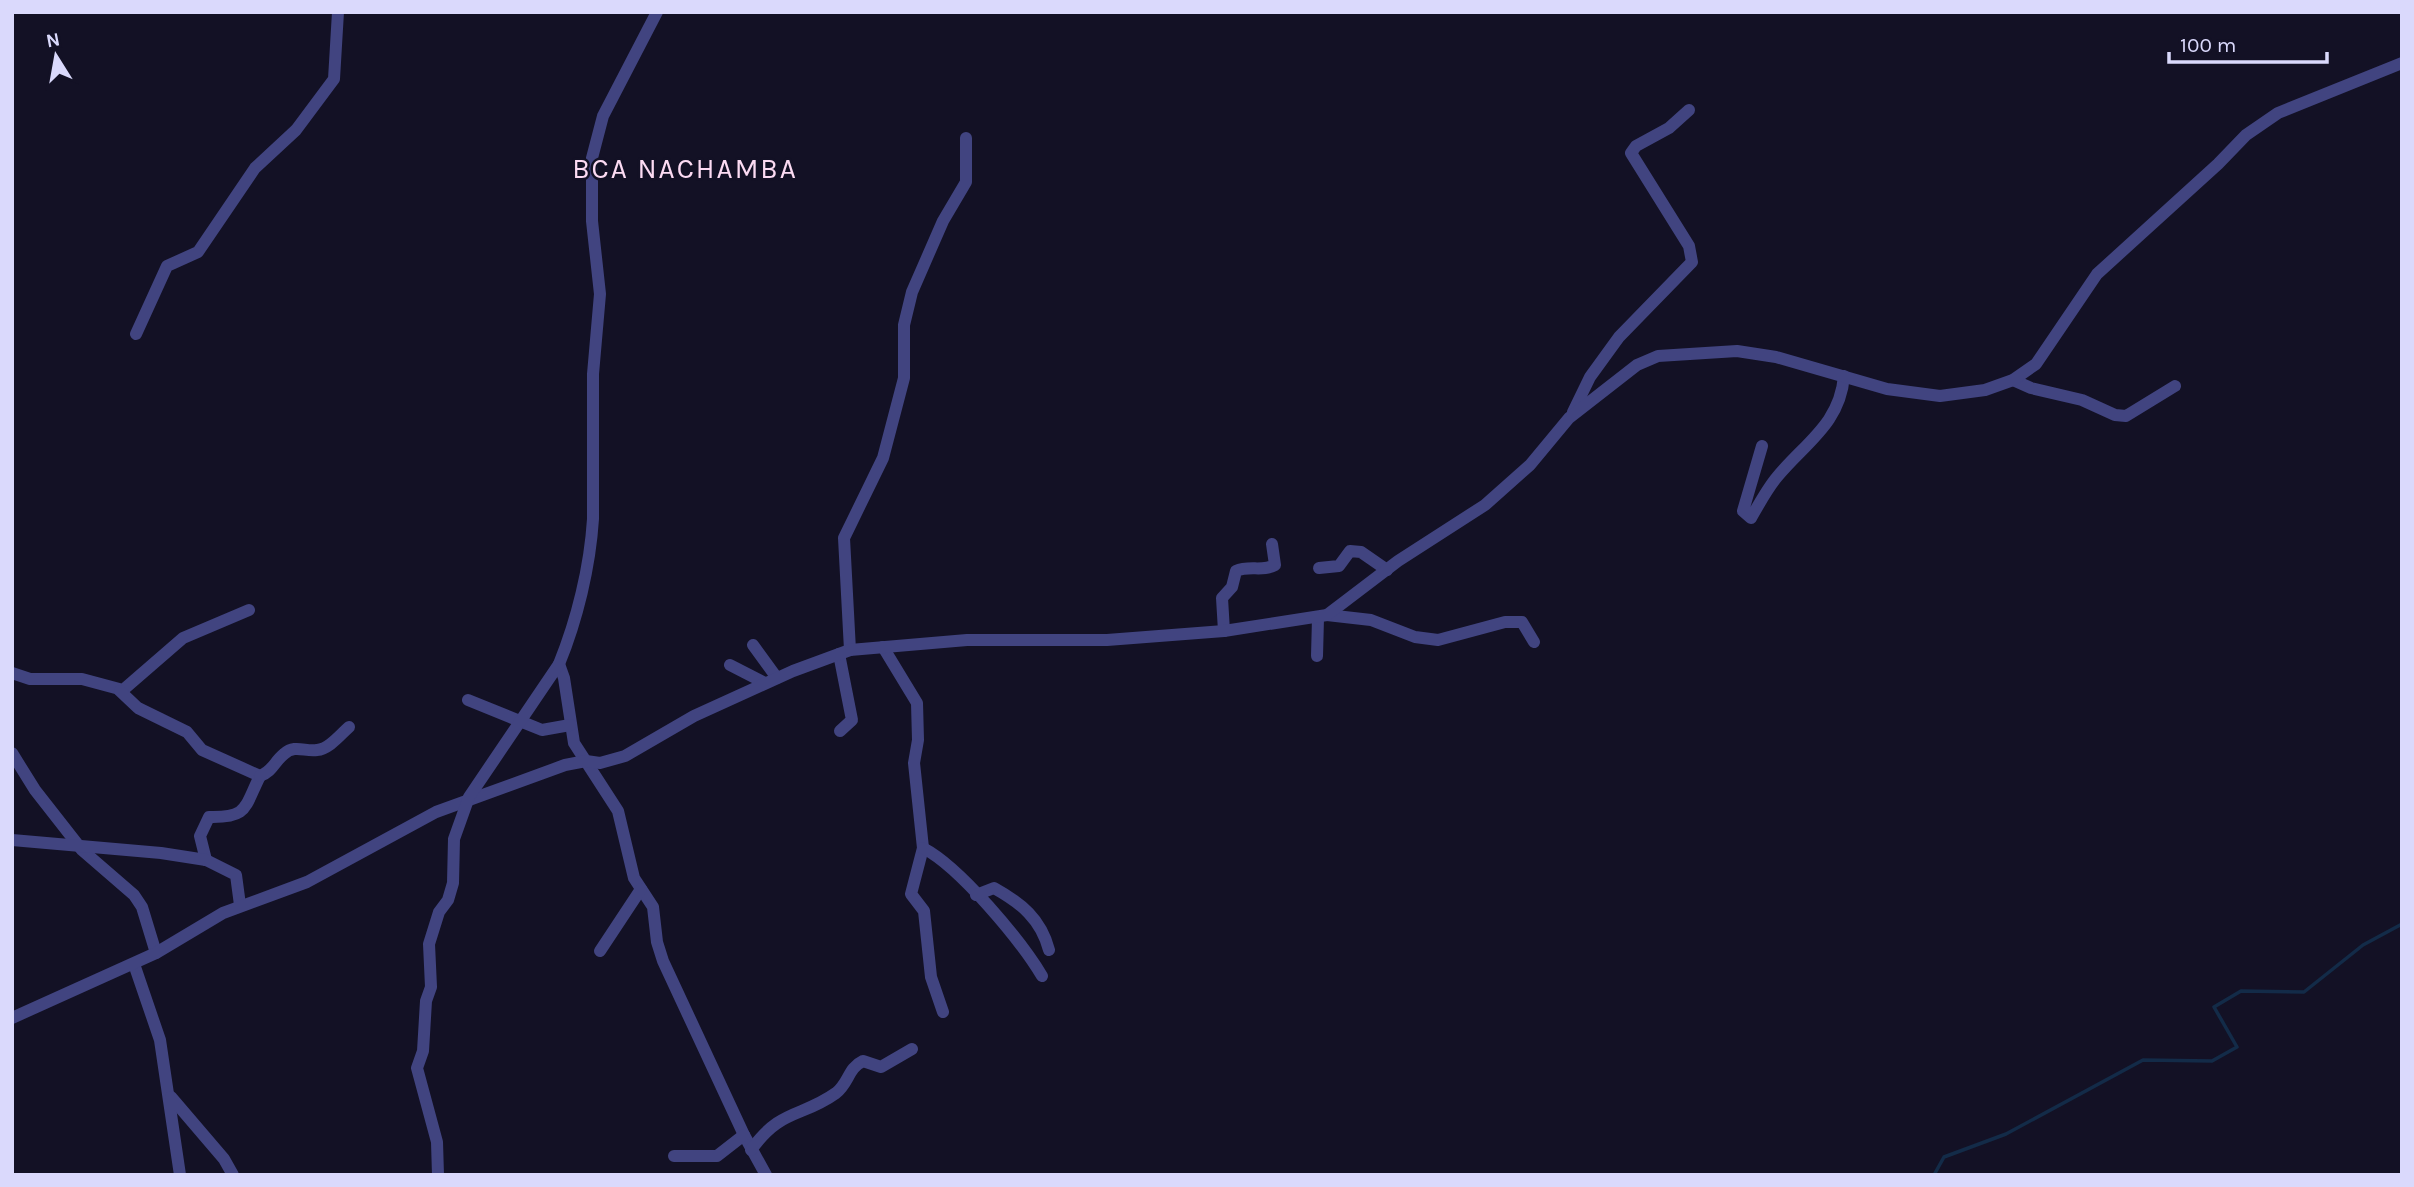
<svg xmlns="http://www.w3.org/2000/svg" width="2414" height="1187" font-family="Karla,sans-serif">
  <rect width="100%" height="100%" fill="#131125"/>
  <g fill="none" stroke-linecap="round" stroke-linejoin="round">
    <path stroke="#132b48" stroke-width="3.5" d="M 1934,1175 L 1944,1157 L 2006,1134 L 2143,1060 L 2212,1061 L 2237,1047 L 2214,1007 L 2241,991 L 2304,992 L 2363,945 L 2402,924"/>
    <g stroke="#414480" stroke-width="12">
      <path d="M 136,334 L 167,266 L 198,252 L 255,168 L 296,130 L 334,79 L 338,12"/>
      <path d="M 2013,380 L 2031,388 L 2082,400 L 2115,415 L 2126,416 L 2175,386"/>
      <path d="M 1573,412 L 1590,377 L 1619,337 L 1692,262 L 1689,246 L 1631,153 L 1636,146 L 1669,128 L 1689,110"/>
      <path d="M 1762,446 L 1743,511 L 1751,518 C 1759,504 1767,489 1777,477 C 1805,443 1840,424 1844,376"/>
      <path d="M 1319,568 L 1339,566 L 1350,551 L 1361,552 L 1387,570"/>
      <path d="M 1327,615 L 1371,620 L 1415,637 L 1438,640 L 1505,622 L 1522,622 L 1534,642"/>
      <path d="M 1224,631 L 1222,598 L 1232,587 L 1236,571 C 1249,565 1263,572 1275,565 L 1272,544"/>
      <path d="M 753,645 L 777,678"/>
      <path d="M 883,647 L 917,703 L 918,740 L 914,763 L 923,848 L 911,894 L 924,911 L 931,977 L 943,1012"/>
      <path d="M 850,650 L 844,538 L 883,458 L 904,378 L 904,325 L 912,292 L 943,221 L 966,182 L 966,138"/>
      <path d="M 839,654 L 852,720 L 840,731"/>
      <path d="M 1317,656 L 1318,618"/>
      <path d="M 559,664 L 564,678 L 574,743 L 618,811 L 634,878 L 653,907 L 657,942 L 663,961 L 744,1135 L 766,1175"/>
      <path d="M 730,665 L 765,683"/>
      <path d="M 12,673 L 30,679 L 82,679 L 123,690 L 183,638 L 249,610"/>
      <path d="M 120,691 L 138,708 L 187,732 L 202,750 L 260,776 C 244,808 248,818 209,817 L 200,836 L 206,860"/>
      <path d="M 468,700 L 542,730 L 570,725"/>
      <path d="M 12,753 L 35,790 L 82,850 L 134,895 L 142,907 L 156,953"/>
      <path d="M 260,776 C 273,771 274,762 284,754 C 295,744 305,752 317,750 C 329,749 340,735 349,727"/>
      <path d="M 12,840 L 161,853 L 206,860 L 236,875 L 240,905"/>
      <path d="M 923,848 C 960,867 1021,941 1042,976"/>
      <path d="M 976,895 L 994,888 C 1021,903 1041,919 1049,950"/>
      <path d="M 600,951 L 641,889"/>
      <path d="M 134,964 L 160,1040 L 180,1175"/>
      <path d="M 12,1018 L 156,953 L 223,913 L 307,882 L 436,812 L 565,765 L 586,761 L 600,763 L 625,756 L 694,716 L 793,671 L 850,650 L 967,640 L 1107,640 L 1224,631 L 1327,615 L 1398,561 L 1485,505 L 1530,465 L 1569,418 L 1637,365 L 1658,356 L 1737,351 L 1776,357 L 1887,389 L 1940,396 L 1985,390 L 2013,380 L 2036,364 L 2097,274 L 2218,164 L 2246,135 L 2278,113 L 2402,63"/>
      <path d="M 171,1097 L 224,1159 L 233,1175"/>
      <path d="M 751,1150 C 781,1108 801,1118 836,1093 C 849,1083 848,1068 863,1061 L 881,1067 L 912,1049"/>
      <path d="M 674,1156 L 717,1156 L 744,1135"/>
      <path d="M 438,1175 L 437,1142 L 417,1068 L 423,1051 L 426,1001 L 431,987 L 429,944 L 439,912 L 448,900 L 453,883 L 454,839 L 469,797 L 559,664 C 577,620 590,567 593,519 L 593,374 L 600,294 L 592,221 L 592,158 L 603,116 L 657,12"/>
    </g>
  </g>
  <g text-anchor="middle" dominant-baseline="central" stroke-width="5" stroke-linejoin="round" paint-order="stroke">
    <g font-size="28" letter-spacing="2" fill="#fcdbf3" stroke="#131125">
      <text x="685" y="168">BCA NACHAMBA</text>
    </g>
  </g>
  <rect width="2414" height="1187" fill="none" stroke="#dad9fc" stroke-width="28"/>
  <g transform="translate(56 56) rotate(349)" stroke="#131125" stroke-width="5" paint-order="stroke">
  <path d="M0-5L12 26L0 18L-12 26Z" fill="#dad9fc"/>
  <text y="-10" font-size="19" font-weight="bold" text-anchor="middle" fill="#dad9fc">N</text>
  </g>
  <path d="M2169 52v10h158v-10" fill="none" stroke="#dad9fc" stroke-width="3.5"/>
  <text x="2180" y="52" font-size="21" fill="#dad9fc" stroke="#131125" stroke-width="5" paint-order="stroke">100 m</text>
</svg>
